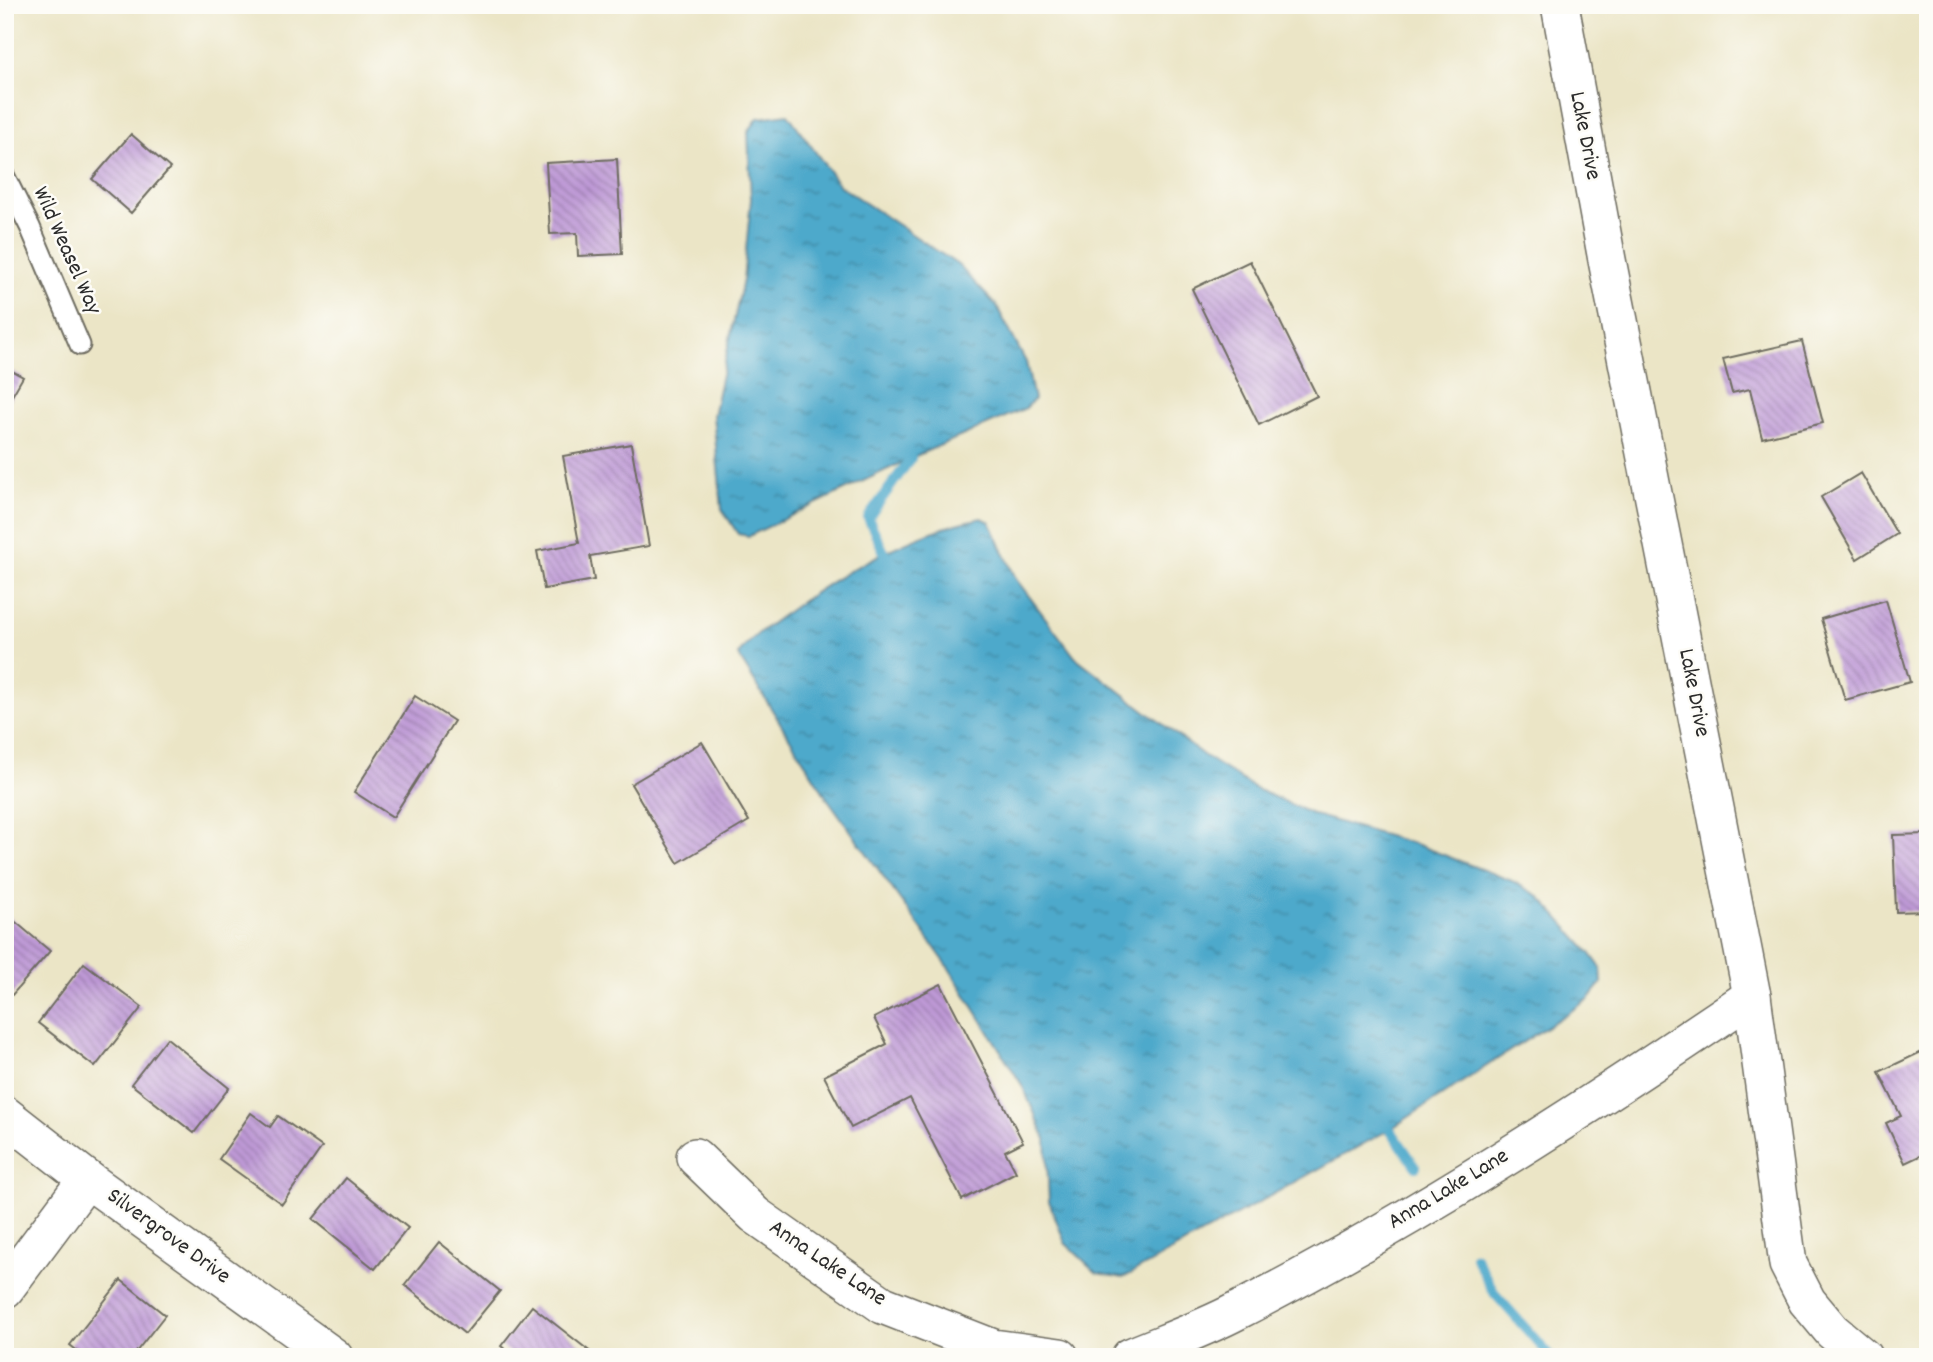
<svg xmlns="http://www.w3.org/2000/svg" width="1933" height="1362" font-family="Dekko,sans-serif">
  <defs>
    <pattern id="water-ripples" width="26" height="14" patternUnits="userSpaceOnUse" patternTransform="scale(1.75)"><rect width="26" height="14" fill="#4da9cb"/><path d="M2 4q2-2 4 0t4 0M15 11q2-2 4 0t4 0" fill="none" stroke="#408aa5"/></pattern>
    <pattern id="building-back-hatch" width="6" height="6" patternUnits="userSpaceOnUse" patternTransform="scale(1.75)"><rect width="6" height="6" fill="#be99d6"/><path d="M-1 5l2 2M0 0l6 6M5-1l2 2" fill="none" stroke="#9b7dae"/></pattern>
  </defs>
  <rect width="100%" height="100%" fill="#fdfcf7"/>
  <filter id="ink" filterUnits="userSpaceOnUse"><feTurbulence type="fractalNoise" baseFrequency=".0143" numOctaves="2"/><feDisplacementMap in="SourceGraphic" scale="14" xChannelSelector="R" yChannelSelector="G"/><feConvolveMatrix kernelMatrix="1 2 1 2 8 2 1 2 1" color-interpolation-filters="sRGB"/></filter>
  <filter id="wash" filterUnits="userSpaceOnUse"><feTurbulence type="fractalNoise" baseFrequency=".00686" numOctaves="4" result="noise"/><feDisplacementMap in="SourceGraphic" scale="28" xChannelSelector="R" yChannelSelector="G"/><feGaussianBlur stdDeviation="1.57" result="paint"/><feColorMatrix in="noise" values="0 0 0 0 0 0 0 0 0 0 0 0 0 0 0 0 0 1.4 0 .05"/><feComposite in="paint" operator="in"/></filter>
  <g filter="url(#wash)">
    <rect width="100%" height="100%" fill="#ebe5c6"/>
    <g fill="url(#water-ripples)" stroke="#3c6a7b" stroke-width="2">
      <path d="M 788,114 L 840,186 L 958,265 L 996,305 L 1026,362 L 1034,399 L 1026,408 L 911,458 L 749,536 L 738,534 L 722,509 L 713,415 L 743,280 L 751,199 L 748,132 L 758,118 Z"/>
      <path d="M 982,518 L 990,522 L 1016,579 L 1075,657 L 1203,755 L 1256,789 L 1314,815 L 1415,844 L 1512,881 L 1539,896 L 1590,953 L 1601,968 L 1602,983 L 1589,999 L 1392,1128 L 1123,1278 L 1097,1273 L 1065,1243 L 1049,1201 L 1046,1139 L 1022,1085 L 947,965 L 827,798 L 738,655 C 751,637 768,626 786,613 C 841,572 914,531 982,518 Z"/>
    </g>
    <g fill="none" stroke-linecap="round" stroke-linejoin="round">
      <g stroke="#4da9cb" stroke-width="10">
        <path d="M 892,561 L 884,552 L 868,518 L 911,458 L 904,448"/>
        <path d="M 1383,1119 L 1416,1167"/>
        <path d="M 1475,1257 L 1495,1294 L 1551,1357"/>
      </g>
    </g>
    <g id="blocks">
      <g fill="url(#building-back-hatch)">
        <path d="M 131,134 L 170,168 L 131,213 L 92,179 Z"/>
        <path d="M 617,159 L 622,254 L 578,256 L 577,233 L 550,234 L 546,163 Z"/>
        <path d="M 1250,261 L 1317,396 L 1259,425 L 1192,289 Z"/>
        <path d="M 1802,341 L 1823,423 L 1762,438 L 1750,389 L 1732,393 L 1723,359 Z"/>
        <path d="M 5,367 L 23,377 L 5,408 Z"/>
        <path d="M 631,444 L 649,546 L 590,556 L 594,580 L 544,589 L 537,551 L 579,543 L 563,456 Z"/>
        <path d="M 1861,473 L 1897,534 L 1857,559 L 1821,497 Z"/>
        <path d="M 1886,600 L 1910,682 L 1845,700 L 1821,619 Z"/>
        <path d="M 415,696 L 454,721 L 393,817 L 354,792 Z"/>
        <path d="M 702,742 L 749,821 L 678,863 L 631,784 Z"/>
        <path d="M 1928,834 L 1928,911 L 1896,912 L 1893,835 Z"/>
        <path d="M 5,913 L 50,951 L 12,995 L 5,990 Z"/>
        <path d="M 84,963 L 142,1007 L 95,1067 L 38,1023 Z"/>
        <path d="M 941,984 L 1023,1142 L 1005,1151 L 1016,1172 L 962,1200 L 910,1098 L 851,1128 L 824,1076 L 887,1044 L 874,1018 Z"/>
        <path d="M 167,1038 L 229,1088 L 194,1133 L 131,1084 Z"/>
        <path d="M 1921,1052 L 1928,1067 L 1928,1152 L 1905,1163 L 1886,1123 L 1901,1116 L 1879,1072 Z"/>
        <path d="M 251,1113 L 270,1127 L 278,1116 L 322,1147 L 282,1204 L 219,1159 Z"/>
        <path d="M 346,1178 L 408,1228 L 375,1269 L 313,1219 Z"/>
        <path d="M 1928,1221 L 1928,1254 L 1926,1255 L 1922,1222 Z"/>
        <path d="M 439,1242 L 500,1291 L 465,1334 L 405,1285 Z"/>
        <path d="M 121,1280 L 165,1315 L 132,1357 L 85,1357 L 70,1345 Z"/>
        <path d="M 532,1306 L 597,1357 L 515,1357 L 501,1346 Z"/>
      </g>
    </g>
  </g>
  <g filter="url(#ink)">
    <use href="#blocks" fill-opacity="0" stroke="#6e6c61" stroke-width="2"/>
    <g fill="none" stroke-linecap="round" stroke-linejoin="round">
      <g stroke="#6e6c61" stroke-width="23">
        <path id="service" d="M 5,177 L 30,227 L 80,345"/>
      </g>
      <g stroke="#6e6c61" stroke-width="40">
        <g id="minor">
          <path d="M 1560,5 L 1607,260 L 1752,996 L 1788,1264 L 1807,1301 L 1832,1331 L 1863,1357"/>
          <path d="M 5,1115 L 87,1179 L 334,1357"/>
          <path d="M 695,1157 L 755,1215 L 883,1305 L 993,1348 L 1060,1357"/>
          <path d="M 5,1289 L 87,1179"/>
          <path d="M 1130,1357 C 1166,1342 1203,1329 1237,1311 C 1416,1219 1586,1109 1752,996"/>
        </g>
      </g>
      <use href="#service" stroke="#fff" stroke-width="19"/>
      <use href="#minor" stroke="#fff" stroke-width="37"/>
    </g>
  </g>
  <g text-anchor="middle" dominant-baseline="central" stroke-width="5" stroke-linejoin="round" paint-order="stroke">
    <g font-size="23" fill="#2b2b2b" stroke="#fdfcf7">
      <text transform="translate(1584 136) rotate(79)">Lake Drive</text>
      <text transform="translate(66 251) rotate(66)">Wild Weasel Way</text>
      <text transform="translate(1693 693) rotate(79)">Lake Drive</text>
      <text transform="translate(1449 1190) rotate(-31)">Anna Lake Lane</text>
      <text transform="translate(168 1237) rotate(36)">Silvergrove Drive</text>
      <text transform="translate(827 1264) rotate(34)">Anna Lake Lane</text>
    </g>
  </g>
  <rect width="1933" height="1362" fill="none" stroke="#fdfcf7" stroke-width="28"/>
</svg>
